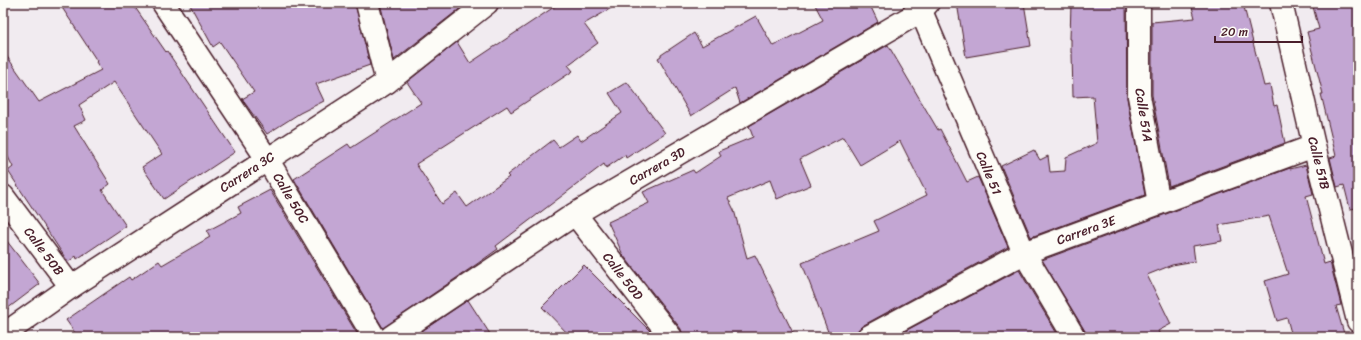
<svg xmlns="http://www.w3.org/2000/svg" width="1361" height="340" font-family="Sriracha,sans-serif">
  <rect width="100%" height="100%" fill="#f1ebf0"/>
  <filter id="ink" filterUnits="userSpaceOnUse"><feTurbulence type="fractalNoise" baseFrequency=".025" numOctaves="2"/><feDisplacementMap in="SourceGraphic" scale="8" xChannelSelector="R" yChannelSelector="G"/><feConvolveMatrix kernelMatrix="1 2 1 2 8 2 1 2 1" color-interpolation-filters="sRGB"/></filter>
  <g filter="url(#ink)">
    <g fill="#c3a6d3" stroke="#4a1f2b">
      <path d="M 59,3 L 132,3 L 166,52 L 167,51 L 235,152 L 164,199 L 142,167 L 162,154 L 114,82 L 79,105 L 86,120 L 74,126 L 110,184 L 102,190 L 126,226 L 77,259 L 76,256 L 68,262 L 8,171 L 13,167 L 3,147 L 3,51 L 39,102 L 101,70 L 96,62 L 97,61 Z"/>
      <path d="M 189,3 L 355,3 L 370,65 L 316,84 L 324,101 L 300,113 L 267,134 L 242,99 L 254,92 L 220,42 L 213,47 Z"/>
      <path d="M 380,3 L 467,3 L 394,60 Z"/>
      <path d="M 560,3 L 620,3 L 584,24 L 598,43 L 568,65 L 573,71 L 511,112 L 507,106 L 416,164 L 442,204 L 457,193 L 467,207 L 509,177 L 507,175 L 553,140 L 559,147 L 577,135 L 581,141 L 622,113 L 609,93 L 627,82 L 665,133 L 626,158 L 625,155 L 606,168 L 604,164 L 496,246 L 498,249 L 477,264 L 383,328 L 294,179 L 348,144 L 351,148 L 421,103 L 407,82 L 457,42 L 470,63 Z"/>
      <path d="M 814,3 L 869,3 L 878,22 L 740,103 L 735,88 L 691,116 L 658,58 L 661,56 L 661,55 L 694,33 L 702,46 L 756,16 L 773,46 L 823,20 Z"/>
      <path d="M 957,3 L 1024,3 L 1031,46 L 966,57 Z"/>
      <path d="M 1071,3 L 1126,3 L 1127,98 L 1145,195 L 1031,237 L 1001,166 L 1034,150 L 1040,160 L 1048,156 L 1050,172 L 1065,171 L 1066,157 L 1097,143 L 1093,96 L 1073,97 L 1072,53 L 1071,53 L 1071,39 L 1070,39 Z"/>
      <path d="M 1191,3 L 1243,3 L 1264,86 L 1270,85 L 1274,106 L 1277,105 L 1285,143 L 1169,186 L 1152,95 L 1152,22 L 1195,18 Z"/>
      <path d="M 1312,3 L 1358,3 L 1358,208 L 1350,209 L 1344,185 L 1337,187 L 1330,158 L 1336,156 L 1321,94 L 1323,94 L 1307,32 L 1319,29 Z"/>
      <path d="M 888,45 L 938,130 L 940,129 L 967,182 L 978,177 L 1008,247 L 862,326 L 857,331 L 856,337 L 830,337 L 802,263 L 879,231 L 874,221 L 927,195 L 900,141 L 860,165 L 843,137 L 800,159 L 811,185 L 777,199 L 770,180 L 728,198 L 734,210 L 747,258 L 755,255 L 795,337 L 683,337 L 681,329 L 623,255 L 608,222 L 649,203 L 643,192 L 693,170 L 695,173 L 721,156 L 719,151 L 753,137 L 749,126 Z"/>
      <path d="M 1306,165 L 1313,194 L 1306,196 L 1324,264 L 1330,262 L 1341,305 L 1336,306 L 1345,337 L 1292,337 L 1287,318 L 1277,321 L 1265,281 L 1288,274 L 1269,216 L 1219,225 L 1222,241 L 1193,246 L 1195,261 L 1172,265 L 1147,275 L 1171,324 L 1158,331 L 1161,337 L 1086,337 L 1085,331 L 1042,260 L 1290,168 L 1290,169 Z"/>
      <path d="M 270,190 L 359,337 L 78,337 L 66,320 L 129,277 L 131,280 L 159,261 L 162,265 L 210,237 L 207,231 L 241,213 L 238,207 Z"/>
      <path d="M 3,236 L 40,284 L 3,312 Z"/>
      <path d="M 584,265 L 653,334 L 655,337 L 571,337 L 542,307 Z"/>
      <path d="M 1019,270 L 1059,337 L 894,337 Z"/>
      <path d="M 468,300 L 492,337 L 413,337 Z"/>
    </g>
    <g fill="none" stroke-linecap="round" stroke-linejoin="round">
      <g stroke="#4a1f2b" stroke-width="25">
        <g id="minor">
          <path d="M 163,3 L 267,159 L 374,337"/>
          <path d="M 367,3 L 387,82"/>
          <path d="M 915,3 L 921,11 L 1024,253 L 1074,337"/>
          <path d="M 1139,3 L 1139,96 L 1159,203"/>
          <path d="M 1281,3 L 1314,146 L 1358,321"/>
          <path d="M 3,196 L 71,287"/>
          <path d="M 575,214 L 671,337"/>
          <path d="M 3,335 L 71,287 L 387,82 L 487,3"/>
          <path d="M 391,337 L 575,214 L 921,11 L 928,3"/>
          <path d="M 868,337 L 1024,253 L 1314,146"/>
        </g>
      </g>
      <use href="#minor" stroke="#fdfcf7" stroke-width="22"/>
    </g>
  </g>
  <g text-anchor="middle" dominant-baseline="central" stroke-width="3.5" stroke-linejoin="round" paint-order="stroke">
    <g font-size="13" fill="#4a1f2b" stroke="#fdfcf7">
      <text transform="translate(1144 115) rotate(81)">Calle 51A</text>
      <text transform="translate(1319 163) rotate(76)">Calle 51B</text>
      <text transform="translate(657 166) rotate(-30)">Carrera 3D</text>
      <text transform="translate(247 172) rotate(-33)">Carrera 3C</text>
      <text transform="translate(989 173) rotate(67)">Calle 51</text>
      <text transform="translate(291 198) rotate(59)">Calle 50C</text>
      <text transform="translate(1086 230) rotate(-20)">Carrera 3E</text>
      <text transform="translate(44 251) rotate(53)">Calle 50B</text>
      <text transform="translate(623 276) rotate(52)">Calle 50D</text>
    </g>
  </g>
  <rect width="1361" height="340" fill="none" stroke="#fdfcf7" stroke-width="16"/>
  <rect x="8" y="8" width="1345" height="324" fill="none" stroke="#4a1f2b" stroke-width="1.5" filter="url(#ink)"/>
  <path d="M1215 36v6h87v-6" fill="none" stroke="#4a1f2b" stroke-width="2"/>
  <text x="1221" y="36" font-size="12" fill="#4a1f2b" stroke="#fdfcf7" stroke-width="3" paint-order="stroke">20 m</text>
</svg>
